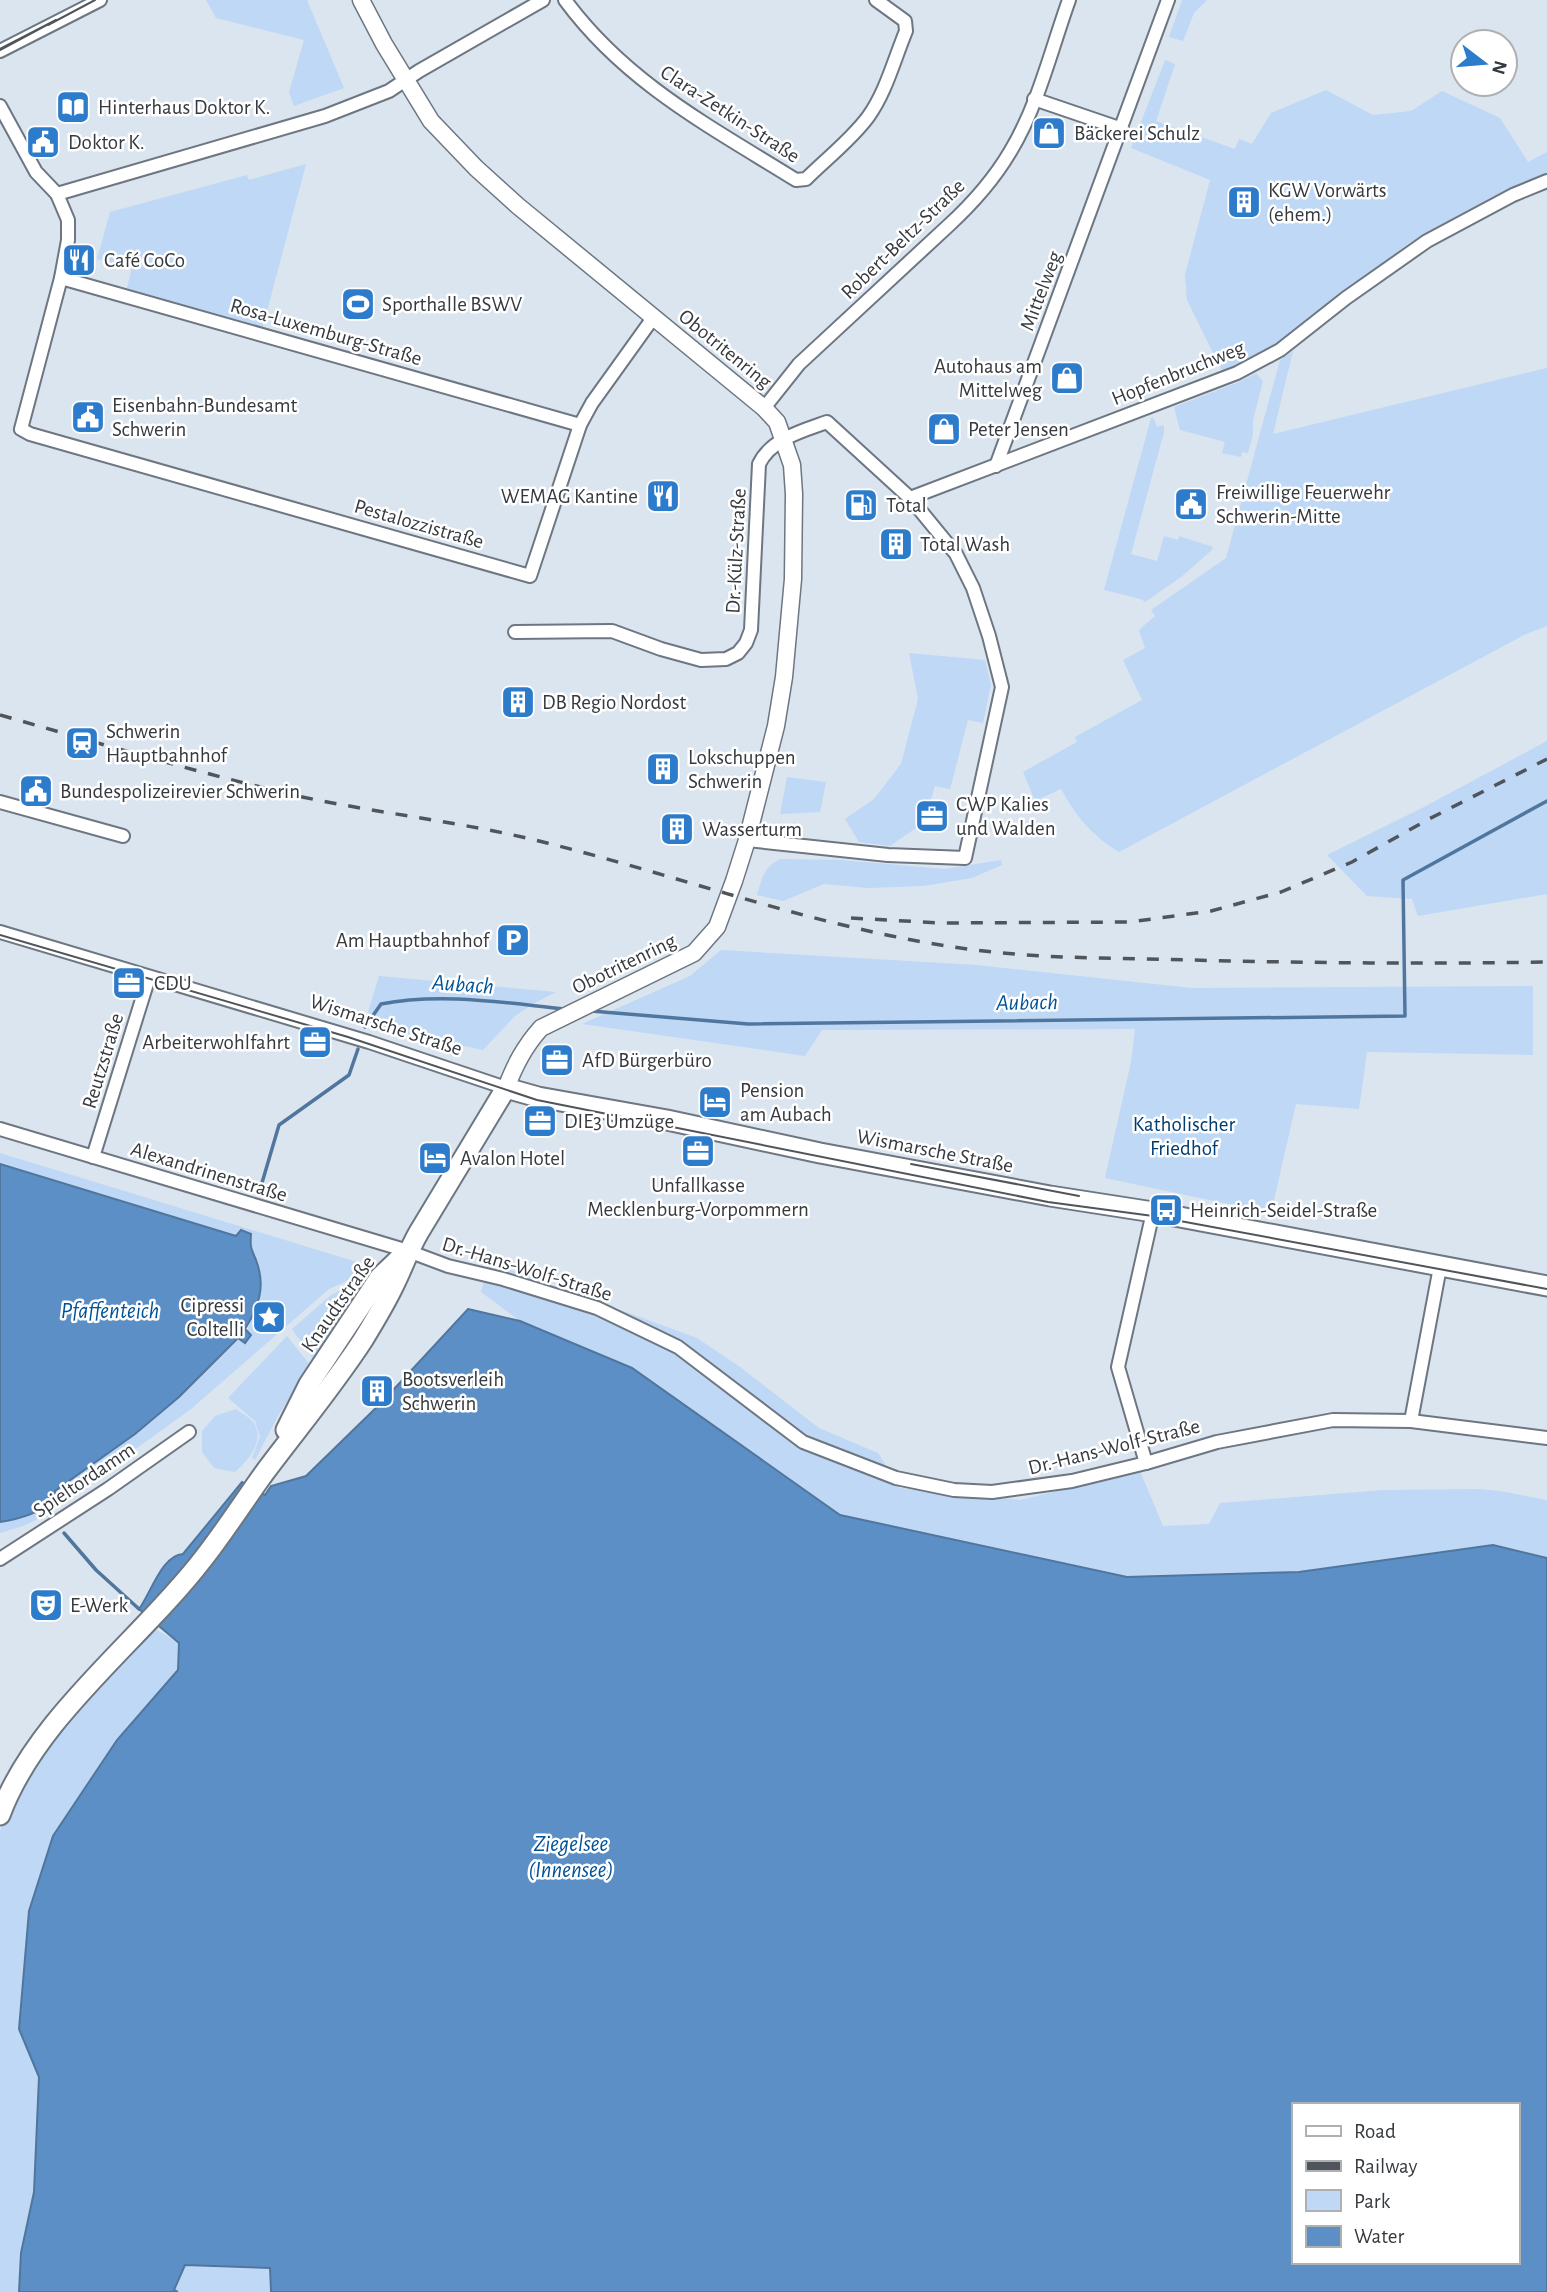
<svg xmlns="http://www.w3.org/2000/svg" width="1547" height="2292" font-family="'Alegreya Sans',sans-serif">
  <rect width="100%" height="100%" fill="#dae5f0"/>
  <g fill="#bed8f5">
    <path d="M 206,0 L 307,0 L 344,88 L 294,106 L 289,92 L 304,40 L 216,18 Z"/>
    <path d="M 1182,0 L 1207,0 L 1194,13 L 1183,41 L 1169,37 Z"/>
    <path d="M 1165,60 L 1175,64 L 1156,121 L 1235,149 L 1239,139 L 1252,144 L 1271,113 L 1326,90 L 1373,115 L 1411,111 L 1442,91 L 1500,118 L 1528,162 L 1547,152 L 1547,174 L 1509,189 L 1409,243 L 1277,343 L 1238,364 L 1222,371 L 1187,300 L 1185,275 L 1210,180 L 1131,148 Z"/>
    <path d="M 306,164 L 261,334 L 125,296 L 134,259 L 119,256 L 117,265 L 97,259 L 110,212 L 247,175 L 249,180 Z"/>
    <path d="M 1293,351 L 1273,434 L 1547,368 L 1547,626 L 1526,634 L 1119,852 C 1093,837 1075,815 1061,789 L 1035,801 L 1023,772 L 1077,742 L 1075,737 L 1142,700 L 1123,660 L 1145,648 L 1139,630 L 1155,616 L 1151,610 L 1226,558 L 1280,360 Z"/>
    <path d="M 1256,373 L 1263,381 L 1253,420 L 1253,434 L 1248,453 L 1242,452 L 1241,457 L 1222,453 L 1225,442 L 1180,430 L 1174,407 L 1239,382 Z"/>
    <path d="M 1153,417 L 1157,427 L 1164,425 L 1164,432 L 1131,554 L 1157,561 L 1164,536 L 1178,540 L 1179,536 L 1213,547 L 1212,550 L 1181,577 L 1145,602 L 1141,599 L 1104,590 L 1151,418 Z"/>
    <path d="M 909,653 L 985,660 L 991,685 L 983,723 L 968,720 L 950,789 L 935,786 L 930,803 L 922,801 L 916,828 L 890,846 L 859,842 L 845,819 L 874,799 L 901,764 L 918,699 Z"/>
    <path d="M 1547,741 L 1547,894 L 1418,916 L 1412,899 L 1367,896 L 1327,855 L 1424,807 Z"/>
    <path d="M 787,777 L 826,782 L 820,812 L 780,814 Z"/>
    <path d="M 780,859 L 841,860 L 945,869 L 1001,860 L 1002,865 L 972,878 L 924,886 L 868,888 L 824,884 L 783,901 L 757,895 C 762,878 764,867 780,859 Z"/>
    <path d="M 721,950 L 977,965 L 1192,988 L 1533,986 L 1533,1055 L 1367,1052 L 1359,1109 L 1296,1104 L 1271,1213 L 1105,1178 L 1131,1062 L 1135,1029 L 822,1030 L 805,1056 L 582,1024 L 690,976 Z"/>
    <path d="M 379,976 L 556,992 L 533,1004 L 515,1016 L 483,1050 L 364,1025 Z"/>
    <path d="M 0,1153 L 357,1262 C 361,1278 341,1283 329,1289 L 191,1409 L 40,1518 L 23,1526 L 0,1533 L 0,1522 C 20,1519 41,1512 57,1499 L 55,1491 L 135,1434 L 179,1397 L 239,1338 L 244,1343 C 246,1324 259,1313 261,1295 C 263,1270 249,1257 251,1234 L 241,1230 L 236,1236 L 0,1164 Z"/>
    <path d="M 489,1262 L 697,1338 L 740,1367 L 819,1428 L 878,1453 L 900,1488 L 1020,1500 L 1140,1471 L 1163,1526 L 1209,1524 L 1220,1503 L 1384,1490 L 1480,1489 L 1500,1491 L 1547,1500 L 1547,1558 L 1493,1545 L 1299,1572 L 1127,1577 L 840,1515 L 632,1368 L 520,1321 L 481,1292 Z"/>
    <path d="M 355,1282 L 360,1285 L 359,1288 L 314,1360 L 292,1329 L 330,1296 Z"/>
    <path d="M 287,1336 L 310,1365 L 278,1416 L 255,1460 L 252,1458 L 260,1437 L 255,1421 L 228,1398 Z"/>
    <path d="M 236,1409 C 241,1413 251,1418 254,1423 C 265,1442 248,1460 235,1472 L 214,1468 L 202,1452 L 202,1431 L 215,1416 Z"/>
    <path d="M 157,1630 L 179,1643 L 178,1670 L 117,1740 L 53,1836 L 29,1911 L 19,2029 L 39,2077 L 34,2192 L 21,2253 L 19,2292 L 0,2292 L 0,1831 L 10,1807 L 38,1756 L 142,1638 Z"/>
    <path d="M 185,2266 L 269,2269 L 270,2292 L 181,2292 L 175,2289 Z"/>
  </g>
  <g fill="#5c8fc6" stroke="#51769e" stroke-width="2" fill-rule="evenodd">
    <path d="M 0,1164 L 236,1236 L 241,1230 L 251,1234 C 250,1248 251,1248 256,1260 C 266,1286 259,1307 245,1329 L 251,1335 L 245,1343 L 238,1338 L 179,1397 L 135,1434 L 55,1491 L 57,1499 C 41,1512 20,1519 0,1522 Z"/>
    <path d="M 468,1309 L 520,1321 L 632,1368 L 840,1515 L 1127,1577 L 1299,1572 L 1493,1545 L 1547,1558 L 1547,2292 L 271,2292 L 270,2268 L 185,2265 L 174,2290 L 178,2292 L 19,2292 L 21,2253 L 34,2192 L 39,2077 L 19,2029 L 29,1911 L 53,1836 L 117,1740 L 178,1670 L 179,1643 L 139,1609 C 151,1593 162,1555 183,1554 L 242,1482 L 265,1495 L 271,1486 L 306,1476 L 382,1402 ZM 1293,2105 L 1517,2105 L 1517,2262 L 1293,2262 Z"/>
  </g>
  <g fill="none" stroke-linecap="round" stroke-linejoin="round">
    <g stroke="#51769e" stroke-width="3.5">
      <path d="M 591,1011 L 748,1024 L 1405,1016 L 1403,880 L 1547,801"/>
      <path d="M 365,1027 L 381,1004 C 441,992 505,1003 565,1009"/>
      <path d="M 259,1193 L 279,1125 L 349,1075 L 358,1049"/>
      <path d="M 64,1533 L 96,1570 L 139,1609"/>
    </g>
    <g stroke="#6d7681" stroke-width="16">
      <g id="minor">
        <path d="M 565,0 C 626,83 711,127 796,180 L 806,179 C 826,159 851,140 868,117 C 886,92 894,60 906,31 L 905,21 L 876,0"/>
        <path d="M 0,51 L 100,0"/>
        <path d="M 1034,99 L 1122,129"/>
        <path d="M 0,106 L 36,172 L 57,194 L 68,220 L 68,240 L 61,278 L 21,429 L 30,434 L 530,576 L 580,425 L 592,403 L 653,318"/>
        <path d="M 57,194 L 325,116 L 389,91 L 419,71 L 543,0"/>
        <path d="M 61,278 L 580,425"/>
        <path d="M 764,408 L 799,364 L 948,226 C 972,204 994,179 1010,152 C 1038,106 1051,50 1069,0"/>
        <path d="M 996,466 L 1168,0"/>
        <path d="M 910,498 L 1237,373 L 1280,350 L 1346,298 L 1427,241 L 1513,195 L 1547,181"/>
        <path d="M 515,632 L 612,631 L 661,649 L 701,660 L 726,659 L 738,653 L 746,643 L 751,630 L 759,464 C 771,439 802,431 827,422 L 910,498 L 956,554 L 973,588 L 989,636 L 1002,687 L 965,858 L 888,855 L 747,840"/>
        <path d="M 0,802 L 123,836"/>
        <path d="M 0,932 L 369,1042 L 506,1088"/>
        <path d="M 0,1129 L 408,1251 L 448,1266 L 503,1279 L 597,1308 L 678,1347 L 803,1442 L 896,1478 L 954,1490 L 992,1492 L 1072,1481 L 1146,1463 L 1217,1442 L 1333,1420 L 1411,1421 L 1547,1438"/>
        <path d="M 93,1157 L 149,977"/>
        <path d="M 1411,1421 L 1440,1267"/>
        <path d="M 1146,1463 L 1118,1367 L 1153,1212"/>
        <path d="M 0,1559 L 108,1489 L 189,1432"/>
      </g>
    </g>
    <g stroke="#6d7681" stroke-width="19">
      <path id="tertiary" d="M 361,0 L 384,44 L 431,121 L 476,168 L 518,206 L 764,408 L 777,422 L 792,465 L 794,494 L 793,579 L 784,677 L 776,726 L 747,840 L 734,881 L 717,927 L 694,953 L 541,1028 C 524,1047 515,1065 506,1088"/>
    </g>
    <g stroke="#6d7681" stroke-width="23">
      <g id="primary">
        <path d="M 286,1430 L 309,1384 L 380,1277 L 403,1255"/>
        <path d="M 0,1815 C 36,1717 140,1641 203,1559 C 225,1531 244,1501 265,1472 C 298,1428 333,1386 363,1340 C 374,1322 385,1304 394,1285 C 403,1267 409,1249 419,1232 L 506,1088 L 538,1097 L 667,1120 L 820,1153 L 1050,1196 L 1153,1212 L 1547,1286"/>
      </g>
    </g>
    <use href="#minor" stroke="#fff" stroke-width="12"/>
    <use href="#tertiary" stroke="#fff" stroke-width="16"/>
    <use href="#primary" stroke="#fff" stroke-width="19"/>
    <g stroke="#50555b" stroke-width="2">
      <path d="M 48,25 L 95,0"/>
      <path d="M 0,49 L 56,20 L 0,50"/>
      <path d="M 0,935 L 348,1037 L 537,1100 L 1048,1202 L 1153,1216 L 1547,1289"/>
      <path d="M 911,1164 L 1079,1196"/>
    </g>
    <g stroke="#50555b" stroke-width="3.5" stroke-dasharray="12 12" stroke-linecap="butt">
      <path d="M 0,715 C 99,743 198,773 298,796 C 381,814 465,822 547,843 C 695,880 840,936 993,952 C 1058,959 1125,958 1191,960 C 1310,963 1428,964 1547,962"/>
      <path d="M 851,918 L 941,923 L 1130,922 L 1211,911 L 1281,892 L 1352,862 L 1429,819 L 1547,759"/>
    </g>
  </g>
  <defs>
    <g id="library-square" transform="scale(1.75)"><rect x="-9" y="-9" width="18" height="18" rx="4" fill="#2d7ccc" stroke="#fff"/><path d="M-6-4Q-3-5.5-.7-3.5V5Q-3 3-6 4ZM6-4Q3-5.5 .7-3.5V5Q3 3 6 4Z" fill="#fff"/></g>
    <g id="shop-square" transform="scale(1.75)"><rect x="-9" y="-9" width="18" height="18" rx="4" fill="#2d7ccc" stroke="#fff"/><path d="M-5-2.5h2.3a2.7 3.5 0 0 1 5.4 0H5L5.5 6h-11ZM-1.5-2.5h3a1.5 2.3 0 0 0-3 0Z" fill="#fff"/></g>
    <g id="civic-square" transform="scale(1.75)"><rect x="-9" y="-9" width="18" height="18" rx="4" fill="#2d7ccc" stroke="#fff"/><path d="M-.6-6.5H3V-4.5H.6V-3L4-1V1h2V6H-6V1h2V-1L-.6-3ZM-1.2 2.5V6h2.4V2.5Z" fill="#fff"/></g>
    <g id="building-square" transform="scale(1.75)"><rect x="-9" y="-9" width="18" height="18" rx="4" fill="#2d7ccc" stroke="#fff"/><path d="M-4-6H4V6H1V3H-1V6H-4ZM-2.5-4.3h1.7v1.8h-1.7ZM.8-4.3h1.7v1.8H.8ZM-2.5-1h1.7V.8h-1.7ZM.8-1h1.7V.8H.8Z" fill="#fff"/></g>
    <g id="restaurant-square" transform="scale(1.75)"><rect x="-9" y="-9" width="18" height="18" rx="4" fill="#2d7ccc" stroke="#fff"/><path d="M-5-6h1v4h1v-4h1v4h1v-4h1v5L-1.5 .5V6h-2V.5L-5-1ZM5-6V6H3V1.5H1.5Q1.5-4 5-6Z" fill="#fff"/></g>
    <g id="stadium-square" transform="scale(1.75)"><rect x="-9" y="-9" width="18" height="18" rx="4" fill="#2d7ccc" stroke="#fff"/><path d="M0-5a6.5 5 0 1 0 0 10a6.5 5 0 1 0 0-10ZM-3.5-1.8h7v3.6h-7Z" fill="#fff"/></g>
    <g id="fuel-square" transform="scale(1.75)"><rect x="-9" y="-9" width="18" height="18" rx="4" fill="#2d7ccc" stroke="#fff"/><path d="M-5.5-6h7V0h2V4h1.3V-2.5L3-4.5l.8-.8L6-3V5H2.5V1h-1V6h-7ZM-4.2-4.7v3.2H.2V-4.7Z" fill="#fff"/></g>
    <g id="station-square" transform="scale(1.75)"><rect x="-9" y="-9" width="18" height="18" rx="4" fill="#2d7ccc" stroke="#fff"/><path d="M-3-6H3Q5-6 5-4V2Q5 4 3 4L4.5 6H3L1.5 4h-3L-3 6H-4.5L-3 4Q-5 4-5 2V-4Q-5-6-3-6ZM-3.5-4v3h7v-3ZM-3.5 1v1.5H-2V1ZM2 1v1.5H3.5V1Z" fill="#fff"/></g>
    <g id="office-square" transform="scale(1.75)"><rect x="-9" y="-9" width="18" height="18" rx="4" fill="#2d7ccc" stroke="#fff"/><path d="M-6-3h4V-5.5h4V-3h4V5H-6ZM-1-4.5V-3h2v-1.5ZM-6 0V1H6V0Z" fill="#fff"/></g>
    <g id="parking-square" transform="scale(1.75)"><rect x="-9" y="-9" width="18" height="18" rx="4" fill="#2d7ccc" stroke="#fff"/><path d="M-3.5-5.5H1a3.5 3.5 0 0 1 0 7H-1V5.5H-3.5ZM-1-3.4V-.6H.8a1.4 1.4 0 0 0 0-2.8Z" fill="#fff"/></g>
    <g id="hotel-square" transform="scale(1.75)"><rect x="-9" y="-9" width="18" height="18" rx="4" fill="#2d7ccc" stroke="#fff"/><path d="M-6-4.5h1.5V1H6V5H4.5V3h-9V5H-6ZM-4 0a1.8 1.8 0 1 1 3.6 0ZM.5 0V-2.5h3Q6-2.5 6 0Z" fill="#fff"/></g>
    <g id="bus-square" transform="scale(1.75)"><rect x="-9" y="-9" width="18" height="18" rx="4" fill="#2d7ccc" stroke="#fff"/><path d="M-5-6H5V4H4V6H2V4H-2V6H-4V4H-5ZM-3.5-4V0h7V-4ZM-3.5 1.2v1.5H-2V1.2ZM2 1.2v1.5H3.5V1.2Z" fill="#fff"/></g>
    <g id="sight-square" transform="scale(1.75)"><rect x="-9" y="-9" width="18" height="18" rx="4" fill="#2d7ccc" stroke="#fff"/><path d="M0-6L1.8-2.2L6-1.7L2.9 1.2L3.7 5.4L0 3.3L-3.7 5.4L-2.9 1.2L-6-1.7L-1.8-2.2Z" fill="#fff"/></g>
    <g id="theatre-square" transform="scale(1.75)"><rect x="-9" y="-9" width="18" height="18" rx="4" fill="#2d7ccc" stroke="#fff"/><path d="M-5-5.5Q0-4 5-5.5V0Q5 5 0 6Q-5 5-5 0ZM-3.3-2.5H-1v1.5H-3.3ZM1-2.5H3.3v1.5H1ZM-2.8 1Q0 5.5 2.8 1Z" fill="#fff"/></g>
  </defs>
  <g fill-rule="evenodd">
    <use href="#library-square" x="73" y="107"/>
    <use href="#shop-square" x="1049" y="133"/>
    <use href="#civic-square" x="43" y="142"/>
    <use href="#building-square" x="1244" y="202"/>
    <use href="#restaurant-square" x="79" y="260"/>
    <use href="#stadium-square" x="358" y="304"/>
    <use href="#shop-square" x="1067" y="378"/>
    <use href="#civic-square" x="88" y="417"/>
    <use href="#shop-square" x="944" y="429"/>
    <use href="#restaurant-square" x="663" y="496"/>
    <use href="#civic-square" x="1191" y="504"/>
    <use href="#fuel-square" x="861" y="505"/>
    <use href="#building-square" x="896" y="544"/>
    <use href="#building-square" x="518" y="702"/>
    <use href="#station-square" x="82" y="743"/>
    <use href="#building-square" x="663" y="769"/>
    <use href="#civic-square" x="36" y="791"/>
    <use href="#office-square" x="932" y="816"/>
    <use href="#building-square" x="677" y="829"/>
    <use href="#parking-square" x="513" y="940"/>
    <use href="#office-square" x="129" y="983"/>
    <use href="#office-square" x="315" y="1042"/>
    <use href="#office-square" x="557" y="1060"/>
    <use href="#hotel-square" x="715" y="1102"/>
    <use href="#office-square" x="540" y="1121"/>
    <use href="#office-square" x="698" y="1151"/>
    <use href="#hotel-square" x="435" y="1158"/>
    <use href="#bus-square" x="1166" y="1210"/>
    <use href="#sight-square" x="269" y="1317"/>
    <use href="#building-square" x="377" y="1391"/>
    <use href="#theatre-square" x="46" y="1605"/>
  </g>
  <g text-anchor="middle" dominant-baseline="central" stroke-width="5" stroke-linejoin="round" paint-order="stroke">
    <g font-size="21" fill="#363a3f" stroke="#fff" text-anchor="start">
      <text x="98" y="107">Hinterhaus Doktor K.</text>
      <text x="1074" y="133">Bäckerei Schulz</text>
      <text x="68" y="142">Doktor K.</text>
      <text x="1268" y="190">KGW Vorwärts<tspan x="1268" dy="24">(ehem.)</tspan></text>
      <text x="104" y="260">Café CoCo</text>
      <text x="382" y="304">Sporthalle BSWV</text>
      <text x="1042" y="366" text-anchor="end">Autohaus am<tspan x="1042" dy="24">Mittelweg</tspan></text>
      <text x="112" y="405">Eisenbahn-Bundesamt<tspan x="112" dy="24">Schwerin</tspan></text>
      <text x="968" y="429">Peter Jensen</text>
      <text x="1216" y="492">Freiwillige Feuerwehr<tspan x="1216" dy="24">Schwerin-Mitte</tspan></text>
      <text x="638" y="496" text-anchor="end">WEMAG Kantine</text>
      <text x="886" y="505">Total</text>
      <text x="920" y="544">Total Wash</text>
      <text x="542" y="702">DB Regio Nordost</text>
      <text x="106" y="731">Schwerin<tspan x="106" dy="24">Hauptbahnhof</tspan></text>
      <text x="688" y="757">Lokschuppen<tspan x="688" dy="24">Schwerin</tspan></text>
      <text x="60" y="791">Bundespolizeirevier Schwerin</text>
      <text x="956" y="804">CWP Kalies<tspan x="956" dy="24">und Walden</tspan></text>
      <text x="702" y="829">Wasserturm</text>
      <text x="489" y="940" text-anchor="end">Am Hauptbahnhof</text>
      <text x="154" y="983">CDU</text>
      <text x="290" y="1042" text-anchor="end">Arbeiterwohlfahrt</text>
      <text x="582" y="1060">AfD Bürgerbüro</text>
      <text x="740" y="1090">Pension<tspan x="740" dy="24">am Aubach</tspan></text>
      <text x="564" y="1121">DIE3 Umzüge</text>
      <text x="460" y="1158">Avalon Hotel</text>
      <text x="698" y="1185" text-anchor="middle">Unfallkasse<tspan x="698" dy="24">Mecklenburg-Vorpommern</tspan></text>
      <text x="1190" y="1210">Heinrich-Seidel-Straße</text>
      <text x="244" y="1305" text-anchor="end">Cipressi<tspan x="244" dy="24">Coltelli</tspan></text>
      <text x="402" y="1379">Bootsverleih<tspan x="402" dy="24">Schwerin</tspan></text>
      <text x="70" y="1605">E-Werk</text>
    </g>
    <g font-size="21" fill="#363a3f" stroke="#fff">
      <text transform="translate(730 114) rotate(33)">Clara-Zetkin-Straße</text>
      <text transform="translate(903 239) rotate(-44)">Robert-Beltz-Straße</text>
      <text transform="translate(1041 291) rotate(-69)">Mittelweg</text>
      <text transform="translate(326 332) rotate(16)">Rosa-Luxemburg-Straße</text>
      <text transform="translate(725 349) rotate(39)">Obotritenring</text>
      <text transform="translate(1178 373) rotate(-22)">Hopfenbruchweg</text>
      <text transform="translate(419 524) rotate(16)">Pestalozzistraße</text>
      <text transform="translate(736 551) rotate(-87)">Dr.-Külz-Straße</text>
      <text transform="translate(624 964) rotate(-26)">Obotritenring</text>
      <text transform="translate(386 1025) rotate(18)">Wismarsche Straße</text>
      <text transform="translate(103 1061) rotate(-73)">Reutzstraße</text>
      <text transform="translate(935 1151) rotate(11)">Wismarsche Straße</text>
      <text transform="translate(209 1172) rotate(17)">Alexandrinenstraße</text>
      <text transform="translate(527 1269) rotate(17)">Dr.-Hans-Wolf-Straße</text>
      <text transform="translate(338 1304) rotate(-55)">Knaudtstraße</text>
      <text transform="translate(1114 1447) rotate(-14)">Dr.-Hans-Wolf-Straße</text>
      <text transform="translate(84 1480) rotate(-34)">Spieltordamm</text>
    </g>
    <g font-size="21" fill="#023d71" stroke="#fff">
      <text x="1184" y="1124">Katholischer<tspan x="1184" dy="24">Friedhof</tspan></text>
    </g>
    <g font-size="23" font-style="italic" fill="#005296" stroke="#fff">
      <text transform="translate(463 985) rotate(4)">Aubach</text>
      <text transform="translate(1027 1003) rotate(-1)">Aubach</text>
      <text x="110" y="1311">Pfaffenteich</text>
      <text x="571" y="1844">Ziegelsee<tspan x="571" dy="26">(Innensee)</tspan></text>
    </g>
  </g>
  <rect x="1292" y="2103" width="228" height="161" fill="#ffffff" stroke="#afb0b2" stroke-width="2"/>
  <rect x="1306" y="2126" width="35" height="10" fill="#ffffff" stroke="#afb0b2" stroke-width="2"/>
  <text x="1354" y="2138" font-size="21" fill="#363a3f">Road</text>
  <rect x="1306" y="2161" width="35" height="10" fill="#50555b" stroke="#afb0b2" stroke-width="2"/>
  <text x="1354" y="2173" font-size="21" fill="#363a3f">Railway</text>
  <rect x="1306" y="2190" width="35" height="21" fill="#bed8f5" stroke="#afb0b2" stroke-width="2"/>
  <text x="1354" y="2208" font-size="21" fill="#363a3f">Park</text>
  <rect x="1306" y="2226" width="35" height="21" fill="#5c8fc6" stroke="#afb0b2" stroke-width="2"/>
  <text x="1354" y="2243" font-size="21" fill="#363a3f">Water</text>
  <g transform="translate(1484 63) rotate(106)"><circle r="33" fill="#ffffff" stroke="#afb0b2" stroke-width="2"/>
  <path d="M0-5L12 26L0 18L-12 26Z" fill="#2d7ccc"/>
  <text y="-10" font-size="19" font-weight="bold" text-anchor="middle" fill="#363a3f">N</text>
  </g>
</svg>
